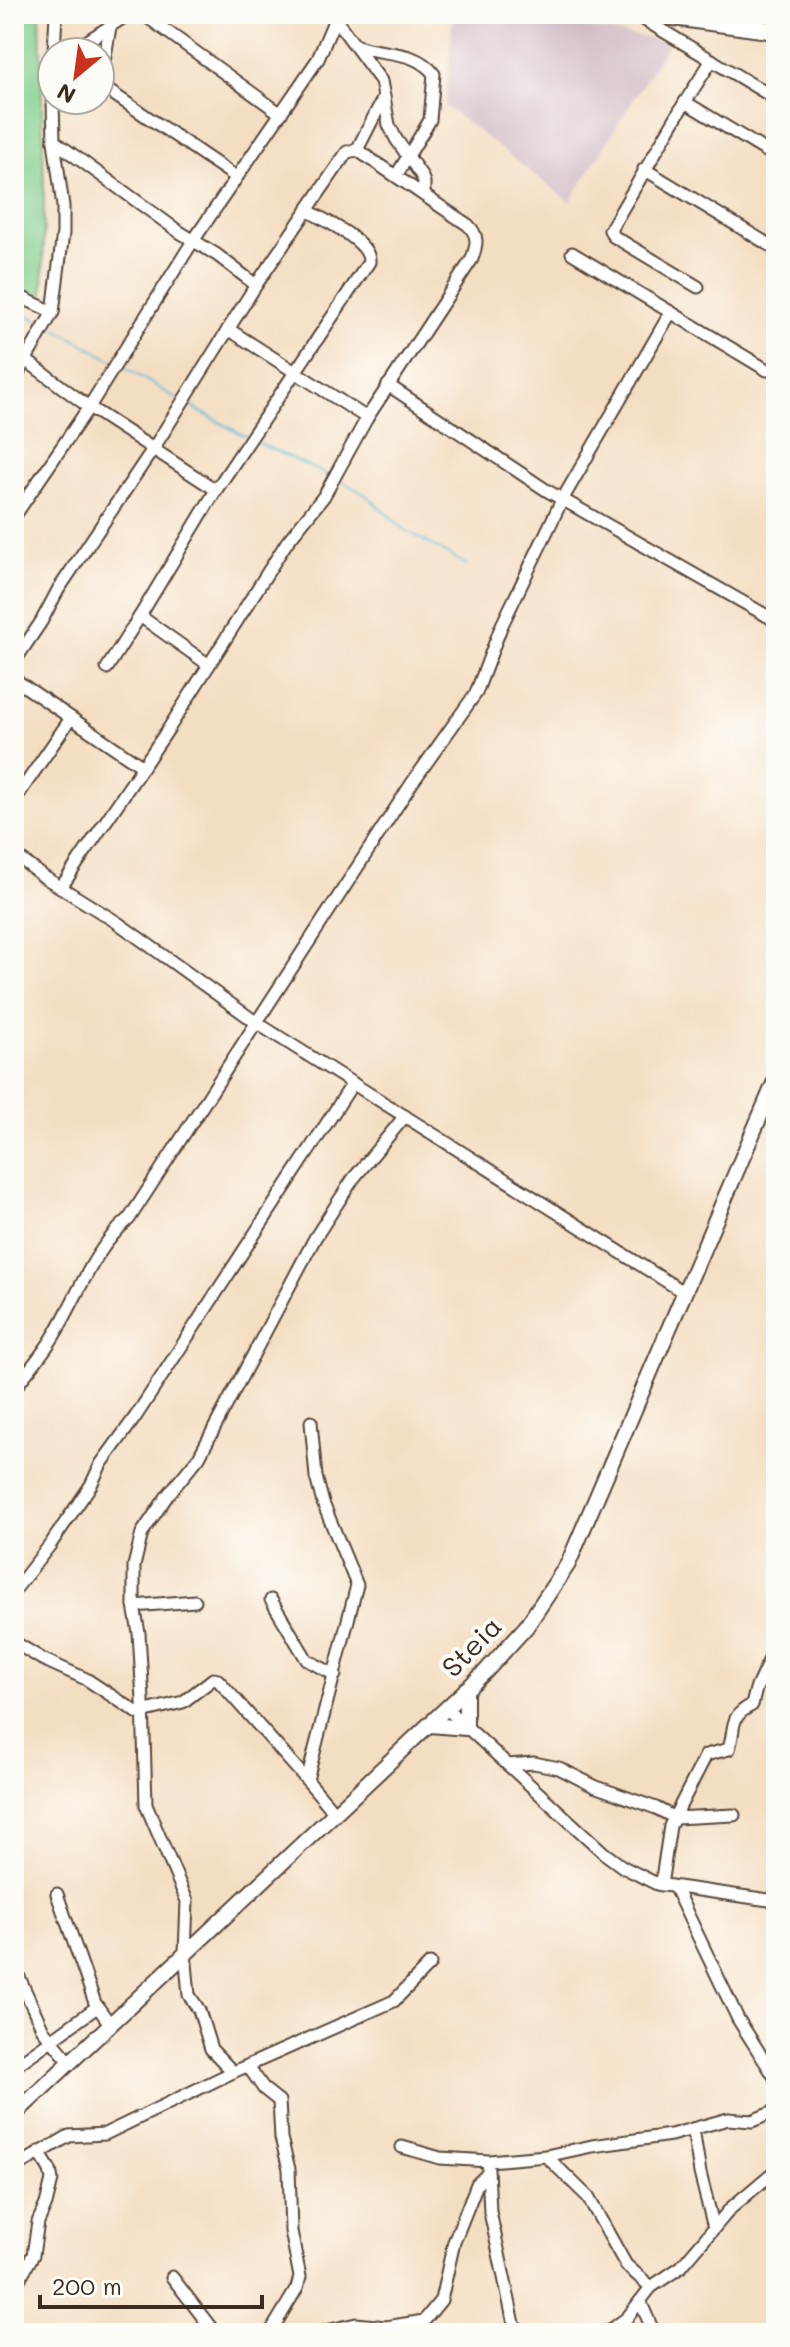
<svg xmlns="http://www.w3.org/2000/svg" width="790" height="2347" font-family="Mali,sans-serif">
  <rect width="100%" height="100%" fill="#fdfcf7"/>
  <filter id="ink" filterUnits="userSpaceOnUse"><feTurbulence type="fractalNoise" baseFrequency=".0125" numOctaves="2"/><feDisplacementMap in="SourceGraphic" scale="16" xChannelSelector="R" yChannelSelector="G"/><feConvolveMatrix kernelMatrix="1 2 1 2 8 2 1 2 1" color-interpolation-filters="sRGB"/></filter>
  <filter id="wash" filterUnits="userSpaceOnUse"><feTurbulence type="fractalNoise" baseFrequency=".006" numOctaves="4" result="noise"/><feDisplacementMap in="SourceGraphic" scale="32" xChannelSelector="R" yChannelSelector="G"/><feGaussianBlur stdDeviation="1.8" result="paint"/><feColorMatrix in="noise" values="0 0 0 0 0 0 0 0 0 0 0 0 0 0 0 0 0 1.4 0 .05"/><feComposite in="paint" operator="in"/></filter>
  <g filter="url(#wash)">
    <rect width="100%" height="100%" fill="#f4dec2"/>
    <path fill="#d2bdc7" d="M 453,14 L 511,14 L 669,42 L 570,202 L 445,106 Z"/>
    <path fill="#82ce8c" stroke="#5e7c55" stroke-width="2" d="M 14,14 L 40,14 L 44,189 L 43,303 L 14,287 Z"/>
    <g fill="none" stroke-linecap="round" stroke-linejoin="round">
      <g stroke="#56b7d4" stroke-width="2">
        <path d="M 14,308 L 41,322"/>
        <path d="M 51,326 L 112,360"/>
        <path d="M 121,365 L 177,399"/>
        <path d="M 186,404 L 247,437"/>
        <path d="M 256,442 L 330,476"/>
        <path d="M 340,480 L 366,495 L 405,530 L 467,565"/>
      </g>
    </g>
  </g>
  <g filter="url(#ink)">
    <g fill="none" stroke-linecap="round" stroke-linejoin="round">
      <g stroke="#574537" stroke-width="15">
        <g id="minor">
          <path d="M 143,14 L 281,114"/>
          <path d="M 635,14 L 776,99"/>
          <path d="M 336,20 L 381,81 L 389,125 L 396,139 L 421,175 L 424,182 L 424,195"/>
          <path d="M 355,45 C 381,56 414,48 434,74 L 430,120 L 396,176"/>
          <path d="M 54,52 L 56,14"/>
          <path d="M 70,52 L 129,14"/>
          <path d="M 100,85 L 236,177"/>
          <path d="M 100,85 L 110,27"/>
          <path d="M 685,102 L 712,60"/>
          <path d="M 54,141 L 178,231 L 217,255 L 256,285"/>
          <path d="M 357,150 L 384,97"/>
          <path d="M 644,169 L 776,249"/>
          <path d="M 572,253 L 767,370"/>
          <path d="M 698,287 L 613,236 L 610,230 L 685,102 L 776,157"/>
          <path d="M 14,294 L 53,312"/>
          <path d="M 228,329 L 367,418"/>
          <path d="M 27,361 L 89,407 L 216,490 L 140,616 L 209,665"/>
          <path d="M 14,380 L 53,312 L 63,233 L 63,206 L 54,141 L 53,100"/>
          <path d="M 388,385 L 546,490 L 776,621"/>
          <path d="M 216,490 L 369,262 C 371,241 323,220 307,210"/>
          <path d="M 14,517 L 89,407 L 193,241 L 318,59 L 337,14"/>
          <path d="M 14,662 L 41,622 L 58,590 L 153,449 L 256,285 L 347,152 L 357,150 L 468,225 C 479,236 477,244 472,259 L 367,418 L 324,496 L 287,542 L 169,728 L 62,886"/>
          <path d="M 107,668 L 140,616"/>
          <path d="M 14,679 L 143,767"/>
          <path d="M 14,801 L 71,718"/>
          <path d="M 14,854 L 44,877 L 118,923 L 257,1023 L 685,1293"/>
          <path d="M 14,1389 C 28,1371 44,1353 55,1334 C 79,1294 93,1249 129,1219 L 412,783 L 476,693 L 501,627 L 562,500 L 671,312"/>
          <path d="M 311,1422 L 316,1477 L 323,1503 L 357,1585 L 307,1780 L 335,1813"/>
          <path d="M 776,1574 L 772,1611 L 776,1629"/>
          <path d="M 14,1591 L 50,1545 L 91,1485 L 101,1464 L 136,1416 L 353,1083"/>
          <path d="M 271,1600 L 307,1660 L 335,1675"/>
          <path d="M 134,1606 L 195,1601"/>
          <path d="M 14,1642 L 42,1659 L 86,1679 L 138,1713 L 183,1702 L 213,1679 L 218,1680 L 307,1780"/>
          <path d="M 446,1708 L 604,1853 L 623,1867 L 657,1884 L 776,1901"/>
          <path d="M 508,1765 L 534,1763 L 559,1768 L 594,1786 L 656,1808 L 675,1818 L 734,1815"/>
          <path d="M 661,1885 L 670,1826 L 706,1755 L 729,1749 C 736,1727 728,1717 752,1705 L 756,1689 L 776,1646"/>
          <path d="M 675,1888 L 738,2019 L 776,2079"/>
          <path d="M 57,1894 L 95,2003 L 110,2024"/>
          <path d="M 14,1966 L 43,2030 L 70,2062"/>
          <path d="M 248,2066 L 264,2089 L 279,2101 L 281,2138 L 289,2169 L 291,2231 L 300,2277 L 297,2288 L 270,2333"/>
          <path d="M 14,2067 L 97,2007"/>
          <path d="M 233,2072 L 211,2049 L 199,2010 L 189,1995 L 185,1953 L 187,1901 L 146,1805 L 143,1700 L 139,1633 L 134,1606 L 134,1566 L 142,1533 L 167,1496 L 199,1457 L 315,1238 L 353,1179 L 405,1116"/>
          <path d="M 693,2129 L 700,2173 L 714,2228"/>
          <path d="M 402,2147 L 440,2158 L 489,2161 L 546,2156 L 592,2146 L 671,2135 L 728,2119 L 752,2121 L 776,2111"/>
          <path d="M 546,2156 L 588,2197 L 626,2265 L 651,2287"/>
          <path d="M 14,2168 L 69,2136 L 105,2134 L 233,2072 L 394,2001 L 430,1964"/>
          <path d="M 488,2169 L 490,2212 L 516,2333"/>
          <path d="M 172,2277 L 215,2333"/>
          <path d="M 14,2288 L 33,2255 L 38,2222 L 46,2204 L 52,2180 L 50,2170 L 39,2152"/>
          <path d="M 640,2301 L 654,2333"/>
          <path d="M 318,2333 L 356,2324 L 386,2327 L 424,2321"/>
          <path d="M 420,2333 L 424,2321 L 441,2300 L 454,2242 L 477,2184 L 488,2173"/>
          <path d="M 602,2333 L 612,2329 L 627,2318 L 651,2287 L 681,2267 L 731,2208 L 776,2170"/>
        </g>
      </g>
      <g stroke="#574537" stroke-width="18">
        <g id="major">
          <path d="M 430,1725 L 466,1728 L 466,1689"/>
          <path d="M 14,2115 L 486,1671 L 526,1627 L 568,1564 L 776,1079"/>
        </g>
      </g>
      <g stroke="#574537" stroke-width="20">
        <path id="highway" d="M 652,14 L 776,31"/>
      </g>
      <use href="#minor" stroke="#fff" stroke-width="11"/>
      <use href="#major" stroke="#fff" stroke-width="14"/>
      <use href="#highway" stroke="#fff" stroke-width="16"/>
    </g>
  </g>
  <g text-anchor="middle" dominant-baseline="central" stroke-width="8" stroke-linejoin="round" paint-order="stroke">
    <g font-size="28" fill="#3b2a1e" stroke="#fdfcf7">
      <text transform="translate(471 1646) rotate(-46)">Steia</text>
    </g>
  </g>
  <rect width="790" height="2347" fill="none" stroke="#fdfcf7" stroke-width="48"/>
  <g transform="translate(76 76) rotate(209)"><circle r="38" fill="#fdfcf7" stroke="#afa8a0" stroke-width="2"/>
  <path d="M0-6L14 30L0 20L-14 30Z" fill="#c8321e"/>
  <text y="-12" font-size="22" font-weight="bold" text-anchor="middle" fill="#3b2a1e">N</text>
  </g>
  <path d="M40 2295v12h222v-12" fill="none" stroke="#3b2a1e" stroke-width="4"/>
  <text x="52" y="2295" font-size="24" fill="#3b2a1e" stroke="#fdfcf7" stroke-width="6" paint-order="stroke">200 m</text>
</svg>
